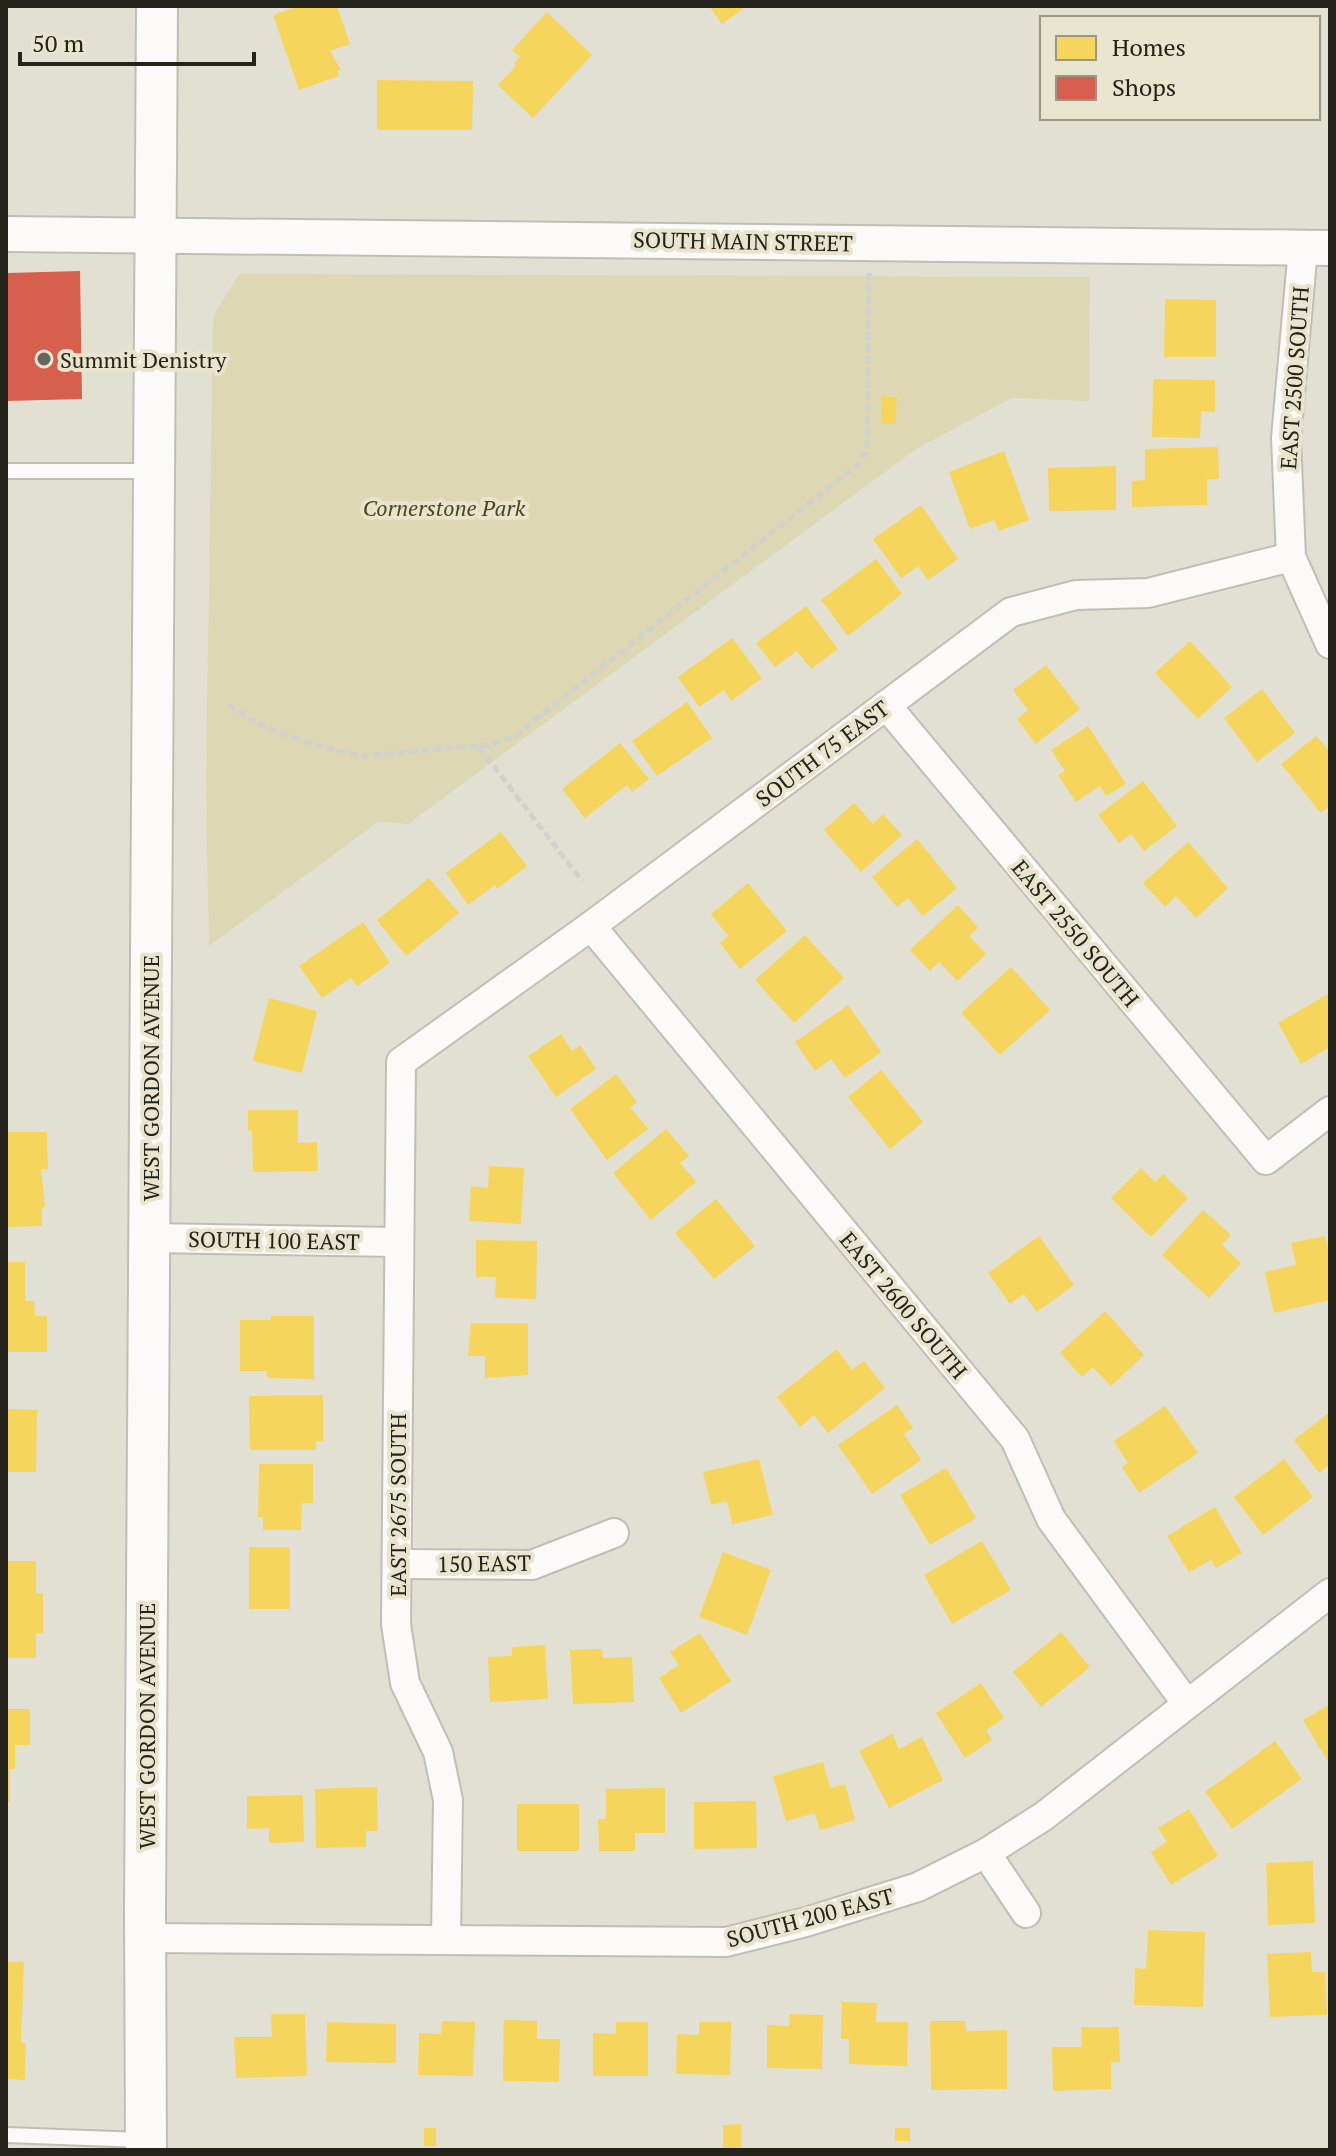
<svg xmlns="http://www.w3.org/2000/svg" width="1336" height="2156" font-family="'PT Serif',serif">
  <rect width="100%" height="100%" fill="#e2e0d3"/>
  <path fill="#ddd7b4" d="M 239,274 L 1090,277 L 1089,401 L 1012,398 L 916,449 L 408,824 L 378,822 L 209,946 L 206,786 L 213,317 Z"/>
  <g fill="#f6d55c">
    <path d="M 298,6 L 337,6 L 350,44 L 330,51 L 341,70 L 337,71 L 339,76 L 299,90 L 273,15 Z"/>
    <path d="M 709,6 L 747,6 L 722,24 Z"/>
    <path d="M 547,12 L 592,55 L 533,118 L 498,85 L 516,66 L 514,63 L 520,57 L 512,50 Z"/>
    <path d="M 377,80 L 473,81 L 472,130 L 377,130 Z"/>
    <path d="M 1165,299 L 1216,300 L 1216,357 L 1164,357 Z"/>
    <path d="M 1153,379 L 1215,380 L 1215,412 L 1201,411 L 1200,438 L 1152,437 Z"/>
    <path d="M 882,396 L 897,397 L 895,424 L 881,423 Z"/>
    <path d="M 1218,447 L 1219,479 L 1207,479 L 1207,505 L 1132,507 L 1132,481 L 1145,480 L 1145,449 Z"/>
    <path d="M 1004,451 L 1029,520 L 999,531 L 994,520 L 970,529 L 949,472 Z"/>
    <path d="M 1116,466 L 1116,510 L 1049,511 L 1048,468 Z"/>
    <path d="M 921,505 L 958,559 L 928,580 L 918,566 L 901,578 L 873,539 Z"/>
    <path d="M 876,559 L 902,594 L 848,636 L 821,600 Z"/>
    <path d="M 806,606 L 838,649 L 811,669 L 797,651 L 775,667 L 756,643 Z"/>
    <path d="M 732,638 L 762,678 L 731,701 L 724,690 L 699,707 L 678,677 Z"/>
    <path d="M 1190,641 L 1232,687 L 1198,719 L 1155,673 Z"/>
    <path d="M 1046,665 L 1080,709 L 1036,744 L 1017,719 L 1028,710 L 1013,690 Z"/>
    <path d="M 1262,689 L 1295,733 L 1257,762 L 1224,718 Z"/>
    <path d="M 687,702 L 712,738 L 657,776 L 632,741 Z"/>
    <path d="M 1088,726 L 1126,784 L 1106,796 L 1100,786 L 1076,802 L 1058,775 L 1065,771 L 1051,750 Z"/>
    <path d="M 1316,736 L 1330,752 L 1330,806 L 1321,813 L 1281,764 Z"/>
    <path d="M 620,743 L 649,779 L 632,792 L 627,785 L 585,818 L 562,789 Z"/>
    <path d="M 1143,781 L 1177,826 L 1144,851 L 1131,834 L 1119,843 L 1098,815 Z"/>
    <path d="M 854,803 L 873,824 L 883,814 L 902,835 L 861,872 L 824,830 Z"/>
    <path d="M 501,832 L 527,866 L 497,889 L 495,885 L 468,905 L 446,873 Z"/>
    <path d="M 917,839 L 957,888 L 923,916 L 908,898 L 897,907 L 872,877 Z"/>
    <path d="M 1188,842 L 1228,888 L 1196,918 L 1176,896 L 1165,907 L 1143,883 Z"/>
    <path d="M 429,878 L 459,913 L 406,956 L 377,920 Z"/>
    <path d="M 748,883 L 787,931 L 740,969 L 720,943 L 728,936 L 711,914 Z"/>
    <path d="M 958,905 L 978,928 L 969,936 L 986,954 L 957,981 L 939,962 L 930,971 L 910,950 Z"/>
    <path d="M 363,922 L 390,963 L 357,986 L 351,978 L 322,998 L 299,966 Z"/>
    <path d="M 805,935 L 844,978 L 794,1023 L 755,980 Z"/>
    <path d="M 1011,967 L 1050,1010 L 1000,1055 L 961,1013 Z"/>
    <path d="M 1330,993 L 1330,1047 L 1301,1064 L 1278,1023 Z"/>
    <path d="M 269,998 L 317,1011 L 302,1073 L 253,1061 Z"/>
    <path d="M 848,1005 L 881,1052 L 845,1078 L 831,1059 L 815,1071 L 795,1042 Z"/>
    <path d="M 561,1034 L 572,1051 L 580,1045 L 596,1069 L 556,1097 L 528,1056 Z"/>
    <path d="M 881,1070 L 923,1122 L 890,1149 L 848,1097 Z"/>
    <path d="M 616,1074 L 637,1102 L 630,1107 L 648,1129 L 607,1160 L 570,1109 Z"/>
    <path d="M 248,1110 L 298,1110 L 298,1143 L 317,1142 L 318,1171 L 253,1172 L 252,1131 L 248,1131 Z"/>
    <path d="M 666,1129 L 689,1156 L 680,1163 L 696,1182 L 651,1220 L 613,1173 Z"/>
    <path d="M 6,1132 L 47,1132 L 48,1169 L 41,1169 L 45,1207 L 42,1207 L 42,1226 L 6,1227 Z"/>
    <path d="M 489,1166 L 524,1168 L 521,1224 L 469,1221 L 471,1186 L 488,1188 Z"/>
    <path d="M 1141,1168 L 1155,1182 L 1163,1174 L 1188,1198 L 1151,1237 L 1111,1198 Z"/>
    <path d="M 716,1199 L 755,1246 L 714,1279 L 675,1233 Z"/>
    <path d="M 1203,1210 L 1231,1235 L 1222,1245 L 1241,1263 L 1209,1298 L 1162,1255 Z"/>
    <path d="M 1039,1236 L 1074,1285 L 1037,1312 L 1024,1294 L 1010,1304 L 988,1273 Z"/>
    <path d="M 1325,1236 L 1330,1258 L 1330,1300 L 1274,1313 L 1265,1272 L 1296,1265 L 1291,1243 Z"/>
    <path d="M 476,1240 L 537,1241 L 536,1299 L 495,1298 L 496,1277 L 476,1277 Z"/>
    <path d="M 6,1262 L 25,1262 L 25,1301 L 34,1301 L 35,1316 L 47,1316 L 47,1352 L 6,1352 Z"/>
    <path d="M 1105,1311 L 1144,1355 L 1111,1386 L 1093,1367 L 1082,1377 L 1060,1353 Z"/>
    <path d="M 271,1316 L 314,1316 L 314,1379 L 267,1378 L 267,1371 L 240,1371 L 240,1320 L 271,1320 Z"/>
    <path d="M 471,1323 L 528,1323 L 528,1375 L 485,1378 L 485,1356 L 468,1356 Z"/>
    <path d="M 837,1349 L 852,1370 L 864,1361 L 885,1388 L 828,1433 L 814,1415 L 800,1427 L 777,1397 Z"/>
    <path d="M 323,1395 L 323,1441 L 316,1441 L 316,1450 L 250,1450 L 249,1396 Z"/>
    <path d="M 897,1405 L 913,1428 L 904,1434 L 921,1460 L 872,1494 L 838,1445 Z"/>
    <path d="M 1165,1406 L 1198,1453 L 1139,1493 L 1122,1467 L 1128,1463 L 1114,1441 Z"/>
    <path d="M 6,1409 L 37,1410 L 36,1472 L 6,1472 Z"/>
    <path d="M 1330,1412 L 1330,1464 L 1319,1473 L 1294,1440 Z"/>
    <path d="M 759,1459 L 773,1515 L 732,1524 L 727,1501 L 711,1505 L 703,1472 Z"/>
    <path d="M 1284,1459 L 1313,1497 L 1263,1535 L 1234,1497 Z"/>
    <path d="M 259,1464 L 313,1464 L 313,1503 L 302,1503 L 301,1530 L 263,1530 L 263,1517 L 258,1517 Z"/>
    <path d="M 946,1468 L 976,1518 L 930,1545 L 900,1495 Z"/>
    <path d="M 1215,1507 L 1242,1553 L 1216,1568 L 1211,1560 L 1189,1572 L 1167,1536 Z"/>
    <path d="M 982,1541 L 1011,1590 L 952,1624 L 924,1575 Z"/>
    <rect x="249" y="1547" width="41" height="62"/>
    <path d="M 723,1552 L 771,1570 L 747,1635 L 699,1617 Z"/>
    <path d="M 6,1561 L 36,1561 L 36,1593 L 43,1593 L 43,1633 L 36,1633 L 36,1658 L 6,1658 Z"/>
    <path d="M 1061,1632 L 1090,1667 L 1041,1707 L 1013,1672 Z"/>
    <path d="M 700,1633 L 731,1681 L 681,1713 L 659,1678 L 679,1665 L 670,1652 Z"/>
    <path d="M 545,1645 L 548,1699 L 490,1702 L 488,1657 L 512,1656 L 512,1647 Z"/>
    <path d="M 602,1649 L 603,1658 L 632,1657 L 634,1702 L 573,1704 L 570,1650 Z"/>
    <path d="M 981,1683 L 1004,1718 L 986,1730 L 992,1740 L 965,1758 L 936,1713 Z"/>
    <path d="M 1330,1704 L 1330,1765 L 1303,1720 Z"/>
    <path d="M 6,1709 L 30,1709 L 30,1745 L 15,1745 L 15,1769 L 10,1769 L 10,1802 L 6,1802 Z"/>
    <path d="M 892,1734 L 899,1749 L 922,1737 L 943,1780 L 889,1808 L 859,1751 Z"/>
    <path d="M 1275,1741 L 1302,1779 L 1232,1829 L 1205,1792 Z"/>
    <path d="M 823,1762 L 830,1788 L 845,1784 L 855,1820 L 820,1830 L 815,1813 L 786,1821 L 773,1776 Z"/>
    <path d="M 377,1787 L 378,1831 L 366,1831 L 366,1847 L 316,1848 L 315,1789 Z"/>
    <path d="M 665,1788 L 665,1833 L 635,1833 L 635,1851 L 599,1851 L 598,1819 L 606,1819 L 606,1789 Z"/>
    <path d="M 303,1795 L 304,1842 L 269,1843 L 269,1828 L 247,1829 L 247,1796 Z"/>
    <path d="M 756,1801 L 757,1848 L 694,1849 L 694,1802 Z"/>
    <rect x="517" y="1804" width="62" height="47"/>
    <path d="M 1189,1809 L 1218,1856 L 1171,1885 L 1151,1852 L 1167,1842 L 1158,1828 Z"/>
    <path d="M 1313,1861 L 1315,1923 L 1268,1925 L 1266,1863 Z"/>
    <path d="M 1148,1930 L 1205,1932 L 1203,2007 L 1134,2005 L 1135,1968 L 1146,1969 Z"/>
    <path d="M 1311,1952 L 1312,1972 L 1325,1972 L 1327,2015 L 1270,2017 L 1267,1954 Z"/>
    <path d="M 6,1962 L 24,1962 L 21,2043 L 26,2043 L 25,2080 L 6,2079 Z"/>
    <path d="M 842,2002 L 877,2003 L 876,2022 L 908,2022 L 907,2066 L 849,2064 L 849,2039 L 841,2039 Z"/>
    <path d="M 271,2014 L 305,2014 L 307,2076 L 236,2078 L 234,2037 L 272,2037 Z"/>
    <path d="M 790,2014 L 823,2015 L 822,2069 L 767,2068 L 767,2025 L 789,2026 Z"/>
    <path d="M 504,2020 L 537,2021 L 537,2039 L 560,2039 L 559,2082 L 503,2081 Z"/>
    <path d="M 442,2021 L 475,2022 L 473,2076 L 418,2075 L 419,2033 L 441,2034 Z"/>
    <path d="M 930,2021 L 966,2021 L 966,2031 L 1007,2030 L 1007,2089 L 931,2090 Z"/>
    <path d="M 327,2022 L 396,2024 L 396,2063 L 326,2062 Z"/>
    <path d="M 616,2022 L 648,2022 L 648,2076 L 593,2076 L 593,2033 L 616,2034 Z"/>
    <path d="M 699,2022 L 731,2022 L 730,2075 L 676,2074 L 677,2034 L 699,2035 Z"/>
    <path d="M 1081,2027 L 1119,2027 L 1120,2062 L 1111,2062 L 1111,2089 L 1053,2091 L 1052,2047 L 1082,2047 Z"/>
    <path d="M 741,2124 L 742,2150 L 723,2150 L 723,2125 Z"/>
    <rect x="424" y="2128" width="12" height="18"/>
    <rect x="895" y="2128" width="15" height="13"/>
  </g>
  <path fill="#d6604d" d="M 80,271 L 82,399 L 6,401 L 7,273 Z"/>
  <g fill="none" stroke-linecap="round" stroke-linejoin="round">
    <g stroke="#c0beb4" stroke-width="18">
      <g id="service">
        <path d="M 6,471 L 154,471"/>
        <path d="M 6,2135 L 142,2140"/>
      </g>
    </g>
    <g stroke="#c0beb4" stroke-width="32">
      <g id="minor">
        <path d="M 1303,248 L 1286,438 L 1291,557 L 1330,644"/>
        <path d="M 886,705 L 1266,1160 L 1330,1111"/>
        <path d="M 591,926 L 1015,1439 L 1051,1519 L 1187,1704"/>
        <path d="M 149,1238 L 398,1242"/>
        <path d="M 398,1564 L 532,1565 L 614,1533"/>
        <path d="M 986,1853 L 1026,1913"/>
        <path d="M 145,1938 L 726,1942 L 806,1922 L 918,1887 L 986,1853 L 1044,1816 L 1330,1593"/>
        <path d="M 446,1938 L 448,1800 L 438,1752 L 405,1683 L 396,1624 L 401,1062 L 591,926 L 1011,612 L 1076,595 L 1148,593 L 1291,557"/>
      </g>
    </g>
    <g stroke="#c0beb4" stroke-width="38">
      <path id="tertiary" d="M 6,234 L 1330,248"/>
    </g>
    <g stroke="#c0beb4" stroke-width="44">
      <path id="secondary" d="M 146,2150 L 145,1909 L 157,6"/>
    </g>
    <g stroke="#d1d1cd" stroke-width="5" stroke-dasharray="8 4" stroke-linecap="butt">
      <path d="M 228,705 L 267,728 L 315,745 L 362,756 L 488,745 L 514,737 L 857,465 L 867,451 L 869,273"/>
      <path d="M 479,747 L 582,881"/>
    </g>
    <use href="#service" stroke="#fbfaf8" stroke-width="14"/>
    <use href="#minor" stroke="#fbfaf8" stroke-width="28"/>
    <use href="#tertiary" stroke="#fbfaf8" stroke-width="34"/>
    <use href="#secondary" stroke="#fbfaf8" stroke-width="40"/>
  </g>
  <circle fill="#66655b" stroke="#e8e4cd" stroke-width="3" cx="44" cy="359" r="8"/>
  <g text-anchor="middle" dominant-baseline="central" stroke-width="8" stroke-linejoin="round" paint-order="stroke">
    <g font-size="22" fill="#24231b" stroke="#e8e4cd">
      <text transform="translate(743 241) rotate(1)">SOUTH MAIN STREET</text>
      <text transform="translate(1294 378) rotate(-86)">EAST 2500 SOUTH</text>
      <text transform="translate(822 753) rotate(-37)">SOUTH 75 EAST</text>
      <text transform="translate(1076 933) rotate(50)">EAST 2550 SOUTH</text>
      <text transform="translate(150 1078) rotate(-90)">WEST GORDON AVENUE</text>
      <text transform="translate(274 1240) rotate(1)">SOUTH 100 EAST</text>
      <text transform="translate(904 1305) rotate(50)">EAST 2600 SOUTH</text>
      <text transform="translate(397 1505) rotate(-90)">EAST 2675 SOUTH</text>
      <text transform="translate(484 1563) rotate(-1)">150 EAST</text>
      <text transform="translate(146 1726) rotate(-90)">WEST GORDON AVENUE</text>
      <text transform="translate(810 1917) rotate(-15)">SOUTH 200 EAST</text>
    </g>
    <g font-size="22" fill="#24231b" stroke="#e8e4cd" text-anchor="start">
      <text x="60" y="359">Summit Denistry</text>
    </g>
    <g font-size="22" font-style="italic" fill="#4d4620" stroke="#e8e4cd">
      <text x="444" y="507">Cornerstone Park</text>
    </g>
  </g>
  <rect width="1336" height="2156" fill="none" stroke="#24231b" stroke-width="16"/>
  <rect x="1040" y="16" width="280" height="104" fill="#e8e4cd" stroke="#9a9786" stroke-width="2"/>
  <rect x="1056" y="36" width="40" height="24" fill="#f6d55c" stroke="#9a9786" stroke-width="2"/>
  <text x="1112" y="56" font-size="24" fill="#24231b">Homes</text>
  <rect x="1056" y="76" width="40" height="24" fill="#d6604d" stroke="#9a9786" stroke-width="2"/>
  <text x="1112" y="96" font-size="24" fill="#24231b">Shops</text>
  <path d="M20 52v12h234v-12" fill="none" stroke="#24231b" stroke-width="4"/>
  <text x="32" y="52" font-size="24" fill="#24231b" stroke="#e8e4cd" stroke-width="6" paint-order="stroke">50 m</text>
</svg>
